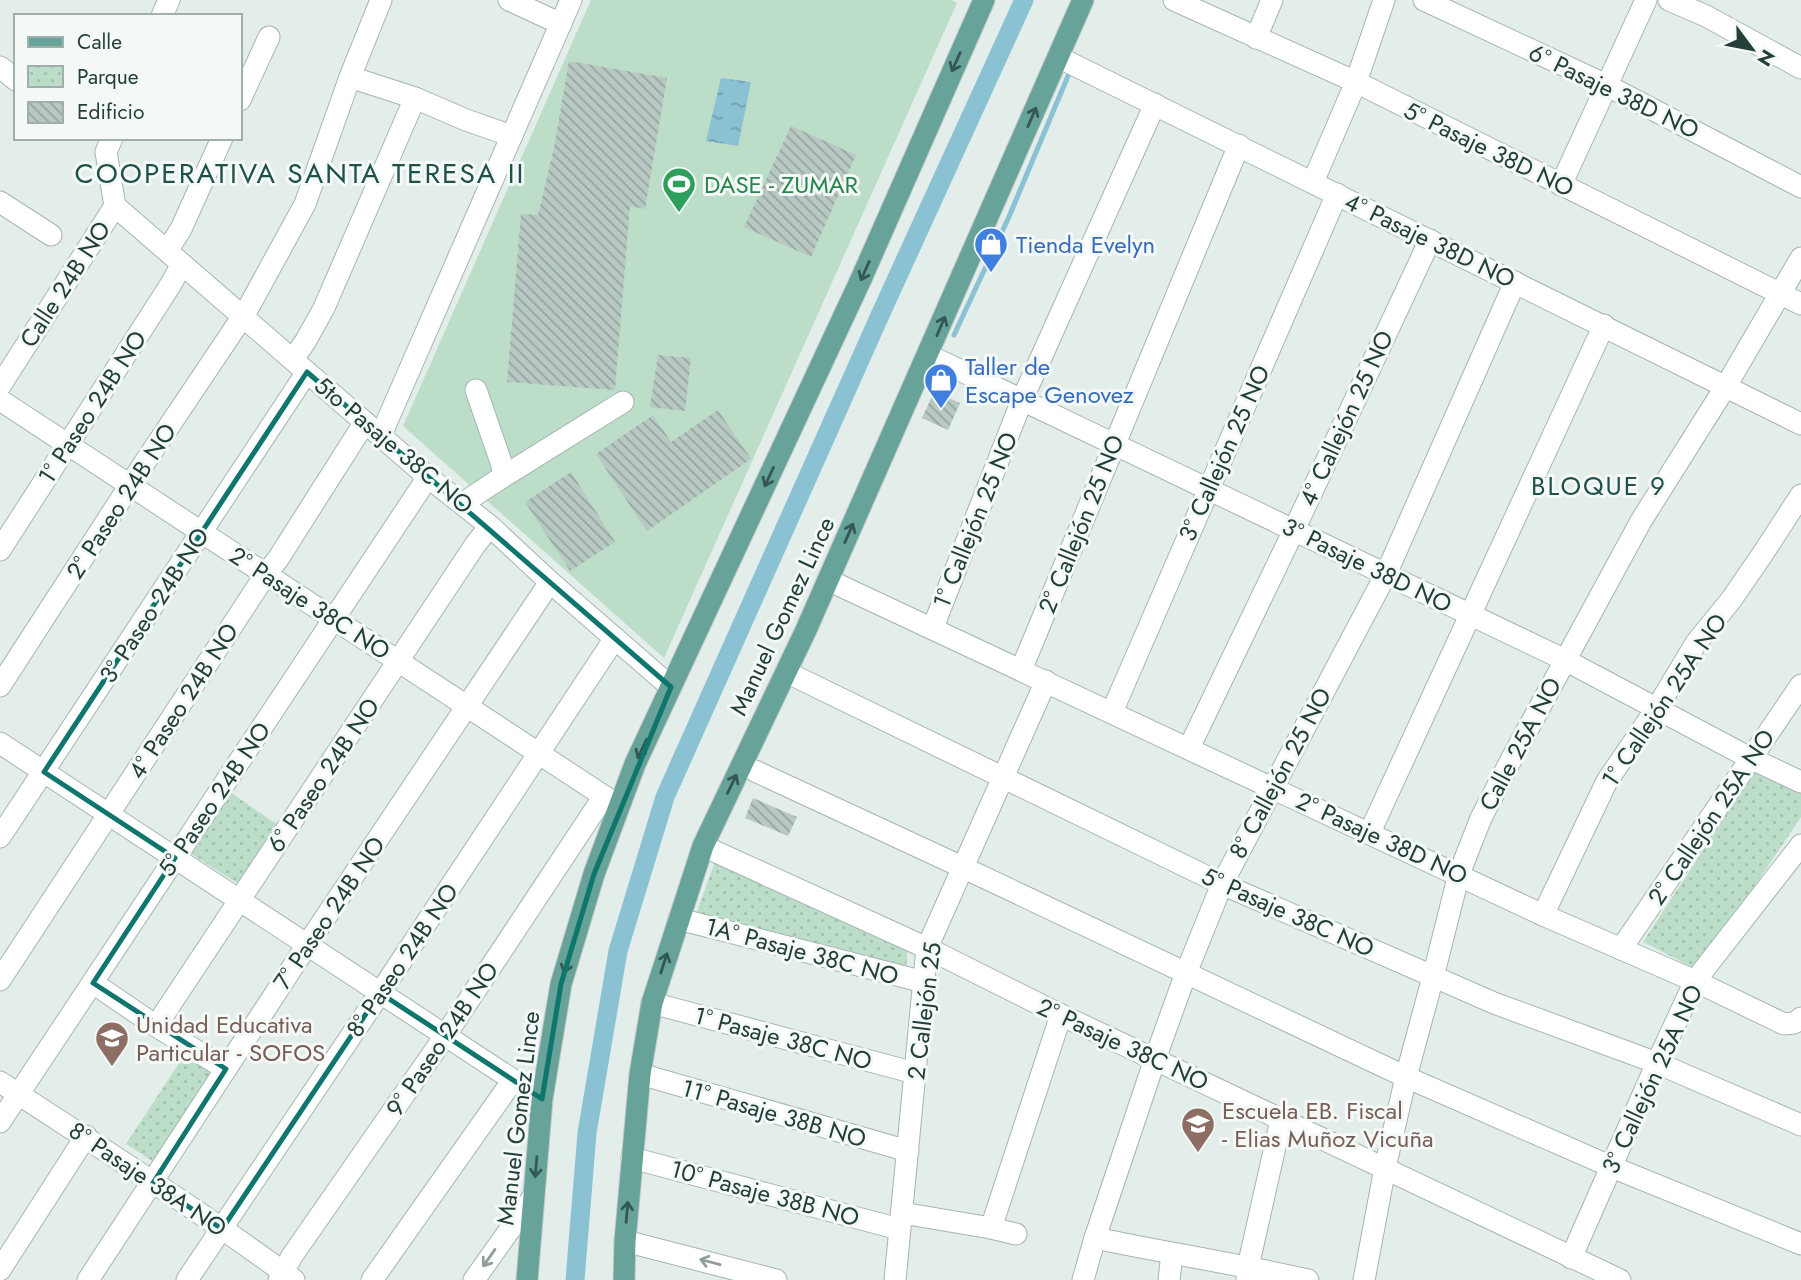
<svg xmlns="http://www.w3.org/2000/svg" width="1801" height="1280" font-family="Jost,sans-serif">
  <defs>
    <pattern id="park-dots" width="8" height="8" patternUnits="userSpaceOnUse" patternTransform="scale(1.75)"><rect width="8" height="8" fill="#bcdec8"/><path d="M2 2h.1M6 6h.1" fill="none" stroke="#a1c0ad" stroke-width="1.8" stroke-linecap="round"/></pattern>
    <pattern id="water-ripples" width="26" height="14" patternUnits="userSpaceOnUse" patternTransform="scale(1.75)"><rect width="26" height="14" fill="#8ac1d3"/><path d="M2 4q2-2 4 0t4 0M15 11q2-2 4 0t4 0" fill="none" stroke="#709eac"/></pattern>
    <pattern id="building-back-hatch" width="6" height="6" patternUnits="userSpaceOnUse" patternTransform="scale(1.75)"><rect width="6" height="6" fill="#b8c8c3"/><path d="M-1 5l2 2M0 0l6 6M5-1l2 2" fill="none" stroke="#95a49f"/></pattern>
  </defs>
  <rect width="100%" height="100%" fill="#e3edea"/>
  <path fill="#bcdec8" d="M 591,0 L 951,0 L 957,3 L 664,658 L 403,426 Z"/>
  <g fill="url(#park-dots)">
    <path d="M 1757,768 L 1801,789 L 1801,817 L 1698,970 L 1643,942 Z"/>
    <path d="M 231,793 L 281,827 L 242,886 L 191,854 Z"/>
    <path d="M 716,859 L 908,944 L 906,971 L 695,917 Z"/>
    <path d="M 187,1051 L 217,1071 L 157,1164 L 126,1144 Z"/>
  </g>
  <path fill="url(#water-ripples)" d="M 721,78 L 751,82 L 738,146 L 706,141 Z"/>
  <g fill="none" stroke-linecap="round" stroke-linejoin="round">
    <path stroke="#8ac1d3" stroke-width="5" d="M 954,335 L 1008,219 L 1068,76"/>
    <path stroke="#8ac1d3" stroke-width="19" d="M 575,1280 L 587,1133 L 618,951 L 665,797 L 881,313 L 1024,0"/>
  </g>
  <g fill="url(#building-back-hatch)">
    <path d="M 569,61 L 667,78 L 645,209 L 630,206 L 615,390 L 507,382 L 521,214 L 538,215 L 554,148 Z"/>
    <path d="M 791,126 L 856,155 L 811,257 L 744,227 Z"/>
    <path d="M 658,355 L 691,358 L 685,411 L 650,407 Z"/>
    <path d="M 934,392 L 960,403 L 948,430 L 922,418 Z"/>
    <path d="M 718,410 L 751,459 L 647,531 L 596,454 L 653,415 L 671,442 Z"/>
    <path d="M 571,472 L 615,542 L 570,571 L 525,502 Z"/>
    <path d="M 753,798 L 797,817 L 788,836 L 745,818 Z"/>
  </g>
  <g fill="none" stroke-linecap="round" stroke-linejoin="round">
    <g stroke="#a5b5b2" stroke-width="23">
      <g id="minor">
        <path d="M 509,0 L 561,24"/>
        <path d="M 1174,0 L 1356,82 L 1801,304"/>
        <path d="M 1424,0 L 1606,85 L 1801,187"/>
        <path d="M 1669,0 L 1706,16 L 1801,68"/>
        <path d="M 162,16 L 169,0"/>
        <path d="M 1256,38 L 1272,0"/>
        <path d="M 1058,57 L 1801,424"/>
        <path d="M 0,67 L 16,80"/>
        <path d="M 350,77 L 415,98 L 466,120 L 512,136"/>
        <path d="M 240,100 L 269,37"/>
        <path d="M 1313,182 L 1356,82 L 1384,0"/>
        <path d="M 1561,185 L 1646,0"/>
        <path d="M 0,202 L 51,235"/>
        <path d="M 115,206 L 428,477 L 490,526 L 550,582 L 671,687"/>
        <path d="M 167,251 L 181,229 L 222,138"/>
        <path d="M 928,355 L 1565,660 L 1750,758 L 1801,782"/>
        <path d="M 293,359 L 305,342 L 324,308 L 415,98"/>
        <path d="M 0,386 L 115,206 L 106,152 L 112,138"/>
        <path d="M 0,400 L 619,806"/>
        <path d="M 381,435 L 571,0"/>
        <path d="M 501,478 L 623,402"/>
        <path d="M 463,503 L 501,478 L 503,473 L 502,465 L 476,390"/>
        <path d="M 0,550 L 171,284 L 182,264"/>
        <path d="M 828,580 L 1543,915 L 1695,981 L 1784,1024 L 1794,1023 L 1801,1018"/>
        <path d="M 934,629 L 937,617 L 1022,400 L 1155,104"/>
        <path d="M 1021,670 L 1239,145"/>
        <path d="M 786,672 L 1222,884 L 1494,1003 L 1657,1063 L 1801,1125"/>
        <path d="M 0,686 L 143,465 L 247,310 L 305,204 L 350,77 L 381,0"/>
        <path d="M 1112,712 L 1337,194"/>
        <path d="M 0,743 L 542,1099"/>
        <path d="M 1189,748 L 1294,530 L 1430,240"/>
        <path d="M 755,771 L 962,867 L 1406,1077 L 1612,1167 L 1801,1244"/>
        <path d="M 1370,832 L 1604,325"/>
        <path d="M 0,837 L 307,372"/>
        <path d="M 703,846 L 927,948 L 1061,1015 L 1620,1280"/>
        <path d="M 1543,915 L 1607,781 L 1657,708 L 1696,643 L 1731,600 L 1762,555 L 1801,495"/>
        <path d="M 679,919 L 924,982"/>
        <path d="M 1621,949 L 1801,685"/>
        <path d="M 0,980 L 266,574 L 278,559 L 365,422"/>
        <path d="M 93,983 L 156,1026 L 226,1069"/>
        <path d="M 652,1003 L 915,1073"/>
        <path d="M 156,1026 L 475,545 L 490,526"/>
        <path d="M 640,1074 L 908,1151"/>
        <path d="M 0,1082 C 99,1147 199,1210 294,1280"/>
        <path d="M 0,1122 L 428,477"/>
        <path d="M 632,1158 L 899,1229"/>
        <path d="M 902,1213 L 991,1228 L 1016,1234"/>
        <path d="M 991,1228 L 1061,1015"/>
        <path d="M 1095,1238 C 1166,1253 1238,1264 1308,1280"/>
        <path d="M 625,1241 L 776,1280"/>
        <path d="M 1571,1258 L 1657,1063 L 1695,981 L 1801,845"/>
        <path d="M 0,1270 L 86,1136"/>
        <path d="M 1247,1279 L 1248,1267 L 1281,1120"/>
        <path d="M 88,1280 L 307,945 L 550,582"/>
        <path d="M 187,1280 L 380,993 L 615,638"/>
        <path d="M 279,1280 L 292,1256 L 445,1036 L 604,796"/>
        <path d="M 372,1280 L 513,1080"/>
        <path d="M 474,1280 L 533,1197"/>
        <path d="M 895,1280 L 927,948 L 1046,681"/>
        <path d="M 1083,1280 L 1095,1238 L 1155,1059 L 1186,973 L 1222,884 L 1386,574 L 1515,282"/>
        <path d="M 1169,1280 L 1172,1254"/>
        <path d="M 1364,1280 L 1385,1168 L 1406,1077 L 1433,977 L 1459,874 L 1481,818 L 1511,760 L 1641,521 L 1726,386 L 1801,258"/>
      </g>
    </g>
    <g stroke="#c1c9c8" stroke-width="23">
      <g id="major">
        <path d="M 527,1280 L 542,1099 L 561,984 L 594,874 L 635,764 L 862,277 L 984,0"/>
        <path d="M 624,1280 L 625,1241 L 640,1074 L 652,1003 L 703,846 L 806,630 L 1083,0"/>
      </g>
    </g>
    <use href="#minor" stroke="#fff" stroke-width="21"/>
    <use href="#major" stroke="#67a399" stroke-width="21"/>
  </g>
  <defs><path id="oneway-shaft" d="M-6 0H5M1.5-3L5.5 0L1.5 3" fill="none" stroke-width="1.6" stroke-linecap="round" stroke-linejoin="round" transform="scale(1.75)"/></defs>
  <g stroke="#335852">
    <use href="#oneway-shaft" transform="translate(956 62) rotate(114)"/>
    <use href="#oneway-shaft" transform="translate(1032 117) rotate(-67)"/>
    <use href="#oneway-shaft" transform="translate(865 271) rotate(114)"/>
    <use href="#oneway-shaft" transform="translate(941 326) rotate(-67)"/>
    <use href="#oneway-shaft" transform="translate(769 477) rotate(115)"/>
    <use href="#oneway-shaft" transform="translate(849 533) rotate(-66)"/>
    <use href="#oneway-shaft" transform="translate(642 749) rotate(115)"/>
    <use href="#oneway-shaft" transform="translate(732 784) rotate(-64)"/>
    <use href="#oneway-shaft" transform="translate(567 963) rotate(107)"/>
    <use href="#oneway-shaft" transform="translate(664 963) rotate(-72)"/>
    <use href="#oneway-shaft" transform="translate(536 1167) rotate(95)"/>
    <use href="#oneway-shaft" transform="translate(627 1212) rotate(-85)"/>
  </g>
  <g stroke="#909f9c">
    <use href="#oneway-shaft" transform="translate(489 1258) rotate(125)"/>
    <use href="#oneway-shaft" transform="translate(710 1262) rotate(-165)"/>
  </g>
  <path fill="none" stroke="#0f766e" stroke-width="5" stroke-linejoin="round" d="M 307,372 L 671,687 L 594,874 L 561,984 L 542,1099 L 380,993 L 222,1229 L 153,1183 L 226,1069 L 93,983 L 175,858 L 44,772 Z"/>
  <defs>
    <g id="stadium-pin" transform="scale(1.75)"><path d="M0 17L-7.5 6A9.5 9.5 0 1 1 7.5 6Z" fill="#2e9e5b" stroke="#f4f9f7"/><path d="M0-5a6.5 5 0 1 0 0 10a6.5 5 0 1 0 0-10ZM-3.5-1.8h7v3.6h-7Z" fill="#fff"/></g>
    <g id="shop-pin" transform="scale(1.75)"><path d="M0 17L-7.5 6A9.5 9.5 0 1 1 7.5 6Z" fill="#3f7fe0" stroke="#f4f9f7"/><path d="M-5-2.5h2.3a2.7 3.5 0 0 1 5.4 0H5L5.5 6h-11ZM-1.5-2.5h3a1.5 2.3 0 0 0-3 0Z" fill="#fff"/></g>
    <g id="school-pin" transform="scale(1.75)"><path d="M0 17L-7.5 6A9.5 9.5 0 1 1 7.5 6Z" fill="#8d6e63" stroke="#f4f9f7"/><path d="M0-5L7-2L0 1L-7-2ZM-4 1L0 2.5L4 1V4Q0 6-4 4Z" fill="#fff"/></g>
  </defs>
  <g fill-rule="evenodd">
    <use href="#stadium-pin" x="679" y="184"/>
    <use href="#shop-pin" x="991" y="244"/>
    <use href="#shop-pin" x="941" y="380"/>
    <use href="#school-pin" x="112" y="1038"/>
    <use href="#school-pin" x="1198" y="1124"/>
  </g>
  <g text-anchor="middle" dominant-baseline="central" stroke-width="6" stroke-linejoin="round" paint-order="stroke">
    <g font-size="24" fill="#223f3a" stroke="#f4f9f7">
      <text transform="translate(1614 91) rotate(26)">6° Pasaje 38D NO</text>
      <text transform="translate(1489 149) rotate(26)">5° Pasaje 38D NO</text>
      <text transform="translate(1430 240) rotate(26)">4° Pasaje 38D NO</text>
      <text transform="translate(65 284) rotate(-57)">Calle 24B NO</text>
      <text transform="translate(92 407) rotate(-57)">1° Paseo 24B NO</text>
      <text transform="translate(1346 418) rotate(-65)">4° Callejón 25 NO</text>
      <text transform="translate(394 445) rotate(40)">5to Pasaje 38C NO</text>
      <text transform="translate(1224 453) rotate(-66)">3° Callejón 25 NO</text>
      <text transform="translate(121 501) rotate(-57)">2° Paseo 24B NO</text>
      <text transform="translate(975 520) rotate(-68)">1° Callejón 25 NO</text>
      <text transform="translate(1081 524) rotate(-68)">2° Callejón 25 NO</text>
      <text transform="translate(1367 565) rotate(26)">3° Pasaje 38D NO</text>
      <text transform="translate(310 603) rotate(33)">2° Pasaje 38C NO</text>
      <text transform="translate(154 605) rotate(-57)">3° Paseo 24B NO</text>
      <text transform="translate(782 616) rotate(-65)">Manuel Gomez Lince</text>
      <text transform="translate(1664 700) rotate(-56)">1° Callejón 25A NO</text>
      <text transform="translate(183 701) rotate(-57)">4° Paseo 24B NO</text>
      <text transform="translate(1520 744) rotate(-62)">Calle 25A NO</text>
      <text transform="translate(1280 773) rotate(-62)">8° Callejón 25 NO</text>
      <text transform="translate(323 775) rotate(-56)">6° Paseo 24B NO</text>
      <text transform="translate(214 799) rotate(-56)">5° Paseo 24B NO</text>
      <text transform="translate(1711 817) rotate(-56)">2° Callejón 25A NO</text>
      <text transform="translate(1382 838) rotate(25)">2° Pasaje 38D NO</text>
      <text transform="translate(1288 912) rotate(24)">5° Pasaje 38C NO</text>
      <text transform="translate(329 913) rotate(-56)">7° Paseo 24B NO</text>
      <text transform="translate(802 951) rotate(15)">1A° Pasaje 38C NO</text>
      <text transform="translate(402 960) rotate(-56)">8° Paseo 24B NO</text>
      <text transform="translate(924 1011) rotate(-83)">2 Callejón 25</text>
      <text transform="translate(783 1038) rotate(15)">1° Pasaje 38C NO</text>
      <text transform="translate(442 1039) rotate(-56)">9° Paseo 24B NO</text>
      <text transform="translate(1123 1044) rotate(25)">2° Pasaje 38C NO</text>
      <text transform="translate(1652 1079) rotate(-65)">3° Callejón 25A NO</text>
      <text transform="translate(774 1113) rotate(16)">11° Pasaje 38B NO</text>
      <text transform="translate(518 1118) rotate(-83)">Manuel Gomez Lince</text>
      <text transform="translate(148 1179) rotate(34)">8° Pasaje 38A NO</text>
      <text transform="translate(765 1193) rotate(15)">10° Pasaje 38B NO</text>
    </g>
    <g font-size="24" fill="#27864d" stroke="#f4f9f7" text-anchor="start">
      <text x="704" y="184">DASE - ZUMAR</text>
    </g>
    <g font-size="24" fill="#366cbe" stroke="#f4f9f7" text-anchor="start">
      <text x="1016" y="244">Tienda Evelyn</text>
      <text x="965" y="366">Taller de<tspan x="965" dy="28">Escape Genovez</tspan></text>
    </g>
    <g font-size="24" fill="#785e54" stroke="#f4f9f7" text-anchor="start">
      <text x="136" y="1024">Unidad Educativa<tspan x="136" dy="28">Particular - SOFOS</tspan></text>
      <text x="1222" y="1110">Escuela EB. Fiscal<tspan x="1222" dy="28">- Elias Muñoz Vicuña</tspan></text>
    </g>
    <g font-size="26" letter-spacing="2" fill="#1e514a" stroke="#f4f9f7">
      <text x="1599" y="486">BLOQUE 9</text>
    </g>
    <g font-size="28" letter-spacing="2" fill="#1e514a" stroke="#f4f9f7">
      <text x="300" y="173">COOPERATIVA SANTA TERESA II</text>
    </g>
  </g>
  <rect x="14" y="14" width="228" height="126" fill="#f4f9f7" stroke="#a0afab" stroke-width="2"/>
  <rect x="28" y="37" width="35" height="10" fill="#67a399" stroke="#a0afab" stroke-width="2"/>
  <text x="77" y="49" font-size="21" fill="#223f3a">Calle</text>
  <rect x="28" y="66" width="35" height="21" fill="url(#park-dots)" stroke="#a0afab" stroke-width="2"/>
  <text x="77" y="84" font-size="21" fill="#223f3a">Parque</text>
  <rect x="28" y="102" width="35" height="21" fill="url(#building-back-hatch)" stroke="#a0afab" stroke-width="2"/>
  <text x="77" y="119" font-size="21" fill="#223f3a">Edificio</text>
  <g transform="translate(1752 49) rotate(122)" stroke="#f4f9f7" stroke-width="5" paint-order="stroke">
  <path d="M0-5L12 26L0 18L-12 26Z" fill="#223f3a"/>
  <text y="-10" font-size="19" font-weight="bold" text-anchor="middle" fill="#223f3a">N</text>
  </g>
</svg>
